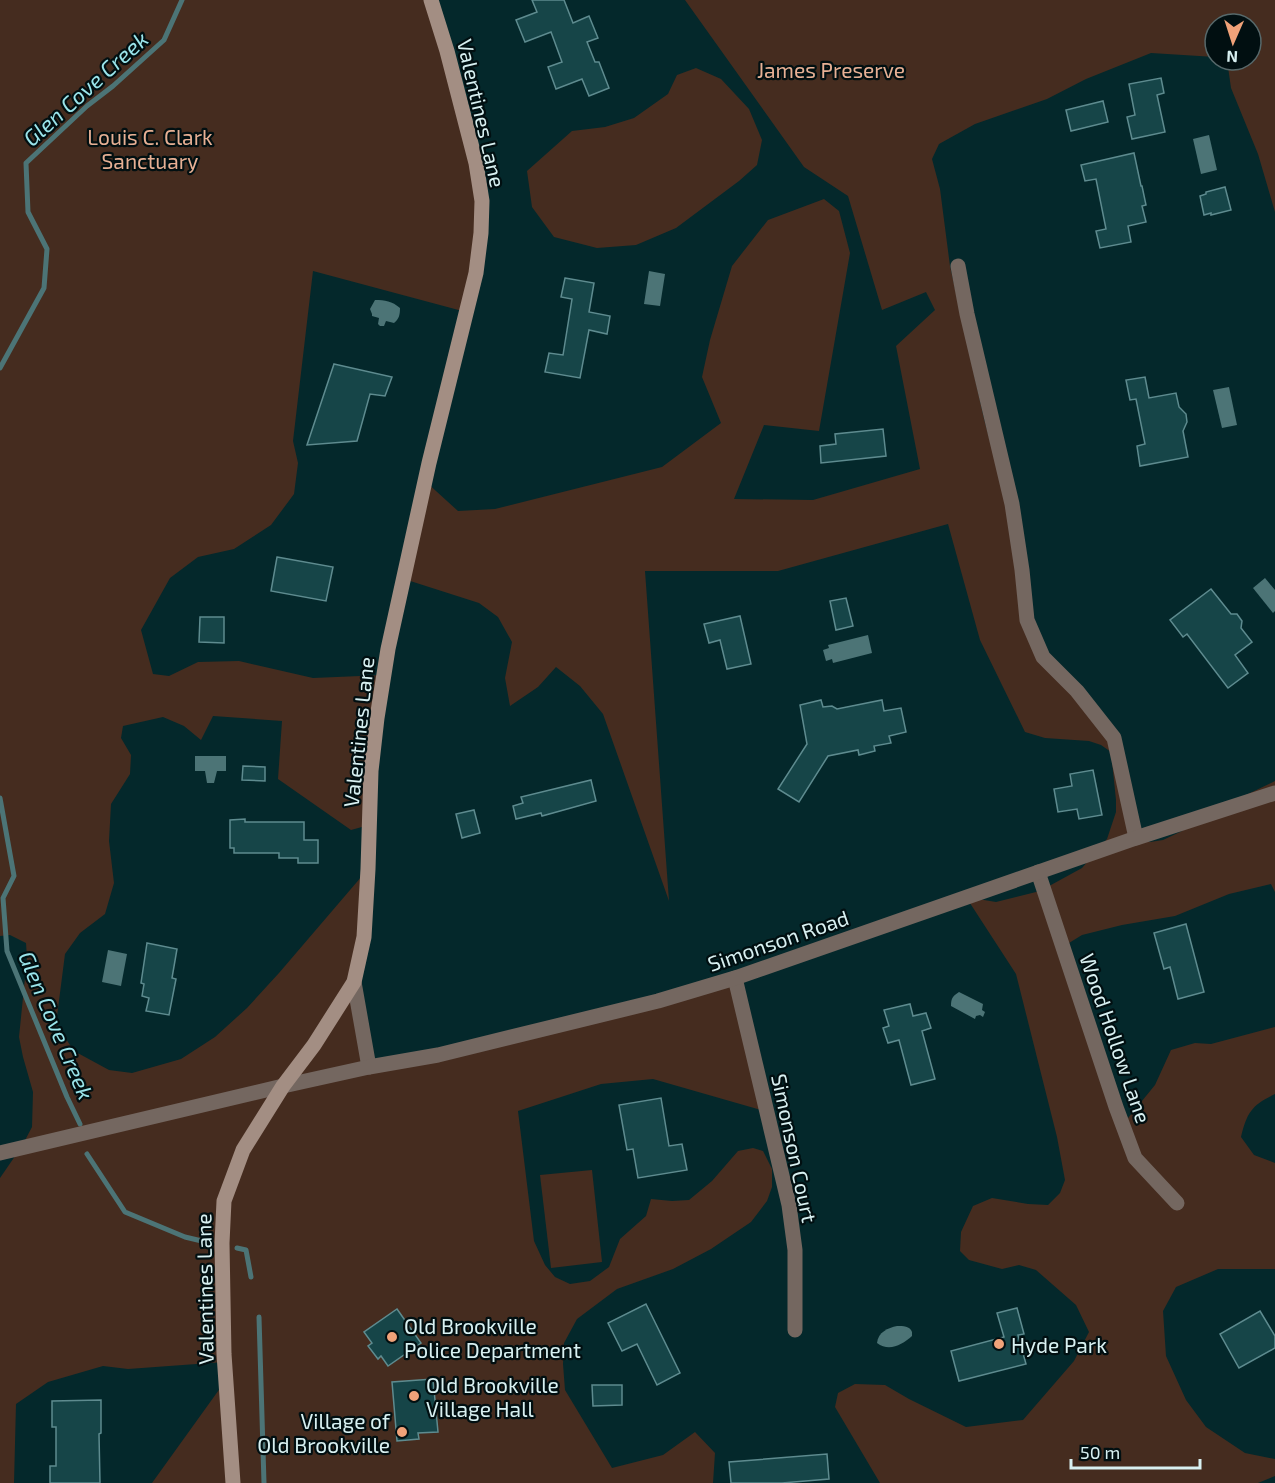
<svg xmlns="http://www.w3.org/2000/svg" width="1275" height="1483" font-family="'Exo 2',sans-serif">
  <rect width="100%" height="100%" fill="#04282b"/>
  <g fill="#452c1f">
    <path d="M 0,0 L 431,0 L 482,201 L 466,312 L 313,271 L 293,441 L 298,463 L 294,494 L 271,525 L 234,549 L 198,557 L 170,578 L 141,630 L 153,674 L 169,676 L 198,662 L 239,661 L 313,678 L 384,675 L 369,825 L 351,830 L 278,779 L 282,721 L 213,716 L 201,740 L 184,726 L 163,717 L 123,726 L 121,738 L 131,755 L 130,774 L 111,804 L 109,841 L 114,883 L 105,914 L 80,933 L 65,954 L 56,1024 L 74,1051 L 109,1070 L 132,1073 L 181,1059 L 215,1037 L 247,1008 L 279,973 L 368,869 L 354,982 L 369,1067 L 735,978 L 761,1110 L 653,1079 L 601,1084 L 518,1111 L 534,1241 L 545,1265 L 555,1277 L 570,1284 L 590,1281 L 609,1267 L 620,1239 L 646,1216 L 651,1199 L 672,1201 L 689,1200 L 712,1181 L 738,1151 L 753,1148 L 763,1151 L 772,1169 L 772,1187 L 767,1201 L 751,1222 L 711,1249 L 673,1269 L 617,1289 L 577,1319 L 564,1343 L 563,1364 L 565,1390 L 612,1468 L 663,1455 L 695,1432 L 715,1453 L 713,1483 L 152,1483 L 226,1380 L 224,1362 L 128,1369 L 103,1366 L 48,1382 L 16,1404 L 14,1483 L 0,1483 L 0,1178 L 22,1146 L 32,1127 L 33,1092 L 23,1057 L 19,1037 L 27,958 L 26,943 L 10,935 L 0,936 Z"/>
    <path d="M 685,0 L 1275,0 L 1275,212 L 1258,154 L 1231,88 L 1227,60 L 1251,60 L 1251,24 L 1215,24 L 1215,57 L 1151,53 L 1086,79 L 1047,99 L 975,124 L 939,144 L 932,159 L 940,189 L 950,266 L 984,419 L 1006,500 L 1025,624 L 1111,738 L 1141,840 L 1150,842 L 1163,840 L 1182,831 L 1200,817 L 1275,781 L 1275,892 L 1271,884 L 1229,894 L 1175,916 L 1122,925 L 1082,935 L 1069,943 L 1124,1123 L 1155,1085 L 1171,1050 L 1195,1043 L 1211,1044 L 1275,1027 L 1275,1094 C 1252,1105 1247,1112 1241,1137 L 1254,1155 L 1275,1163 L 1275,1269 L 1218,1269 L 1176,1287 L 1163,1311 L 1166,1356 L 1186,1400 L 1206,1427 L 1245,1453 L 1275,1459 L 1275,1476 L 1258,1483 L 880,1483 L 835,1407 L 838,1393 L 855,1384 L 885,1385 L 909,1399 L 966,1427 L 1023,1420 L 1074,1361 L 1089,1332 L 1076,1305 L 1036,1270 L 1019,1265 L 1002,1269 L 969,1260 L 960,1251 L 961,1232 L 973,1206 L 992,1198 L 1028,1204 L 1048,1205 L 1060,1193 L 1065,1180 L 1057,1137 L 1016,974 L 966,897 L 996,902 L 1040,891 L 1082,868 L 1107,839 L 1116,812 L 1116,800 L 1111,752 L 1101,745 L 1089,741 L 1045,738 L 1025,732 L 980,640 L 948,524 L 778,571 L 645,571 L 669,901 L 603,714 L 580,686 L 556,667 L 538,687 L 510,706 L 505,678 L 512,642 L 498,617 L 479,603 L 404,579 L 425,481 L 458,511 L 495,509 L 662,467 L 721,423 L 702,377 L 710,340 L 732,266 L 768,220 L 824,199 L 839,211 L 850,253 L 819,431 L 764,425 L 734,499 L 813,500 L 920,469 L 896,346 L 935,310 L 926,292 L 882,310 L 848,196 L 804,167 Z"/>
    <path d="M 696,68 L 721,79 L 749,109 L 762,140 L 757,165 L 739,181 L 676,228 L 636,245 L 597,248 L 554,237 L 532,207 L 527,171 L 572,131 L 605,127 L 634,118 L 668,94 L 677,75 Z"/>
    <path d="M 592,1170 L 602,1262 L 551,1268 L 540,1175 Z"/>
  </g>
  <g fill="#4c7476">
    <path d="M 1209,135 L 1217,170 L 1201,174 L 1193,139 Z"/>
    <path d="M 649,271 L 665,274 L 660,306 L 644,304 Z"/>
    <path d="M 375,300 C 385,300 392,301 400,308 C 400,315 399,319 394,323 L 386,321 L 384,326 L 380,326 L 378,324 L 379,318 L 372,316 L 372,314 L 370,309 Z"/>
    <path d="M 1229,387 L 1237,425 L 1222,428 L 1213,390 Z"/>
    <path d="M 1265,578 L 1275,590 L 1275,611 L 1273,613 L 1253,588 Z"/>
    <path d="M 868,635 L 872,653 L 833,663 L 832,659 L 826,661 L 823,650 L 829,648 L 828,645 Z"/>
    <path d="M 195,756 L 226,756 L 226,771 L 217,771 L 214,783 L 207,783 L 205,771 L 195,771 Z"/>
    <path d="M 108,950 L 127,954 L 121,986 L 102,982 Z"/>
    <path d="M 959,992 L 983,1004 L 982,1010 L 985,1012 L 983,1017 L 980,1015 L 976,1016 L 975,1019 L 951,1006 C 951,998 953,996 959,992 Z"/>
    <path d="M 897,1326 C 903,1326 910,1326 912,1332 L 912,1336 C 902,1345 889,1352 877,1343 C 878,1332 888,1328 897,1326 Z"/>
  </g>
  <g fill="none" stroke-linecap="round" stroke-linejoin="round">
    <g stroke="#4c7476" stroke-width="5">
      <path d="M 0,368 L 44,288 L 47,249 L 28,212 L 26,163 L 87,106 L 113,86 L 164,40 L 182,0"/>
      <path d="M 0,798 L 14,876 L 3,898 L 7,951 L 67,1097 L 80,1124"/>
      <path d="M 87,1154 L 125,1212 L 185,1237 L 206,1242"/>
      <path d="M 237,1248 L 246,1250 L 251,1277"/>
      <path d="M 259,1317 L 264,1483"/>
    </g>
  </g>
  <g fill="#164548" stroke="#5e8b8f" stroke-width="1.5">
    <path d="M 532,0 L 564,0 L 573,23 L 589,16 L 598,38 L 587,42 L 595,62 L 599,62 L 609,88 L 589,96 L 582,79 L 556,89 L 548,67 L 562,62 L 551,32 L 525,42 L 516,20 L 537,12 Z"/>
    <path d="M 1161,78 L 1164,93 L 1157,95 L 1165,132 L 1132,139 L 1127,117 L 1135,115 L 1129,84 Z"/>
    <path d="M 1103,101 L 1108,122 L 1071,131 L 1066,110 Z"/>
    <path d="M 1134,153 L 1141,186 L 1142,186 L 1146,205 L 1142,206 L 1146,222 L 1128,226 L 1131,242 L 1100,248 L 1096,231 L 1106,229 L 1096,179 L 1085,181 L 1081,165 Z"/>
    <path d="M 1225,187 L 1231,210 L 1211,215 L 1211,213 L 1204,215 L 1200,196 L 1206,194 L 1206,192 Z"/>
    <path d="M 565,278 L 594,283 L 589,312 L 610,316 L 607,334 L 589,330 L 580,378 L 545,372 L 549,353 L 563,355 L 572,299 L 561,297 Z"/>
    <path d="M 334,364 L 392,377 L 385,396 L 370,394 L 357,441 L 307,445 Z"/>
    <path d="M 1145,377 L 1149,398 L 1176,393 L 1179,407 L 1186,414 L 1187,422 L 1183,431 L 1188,457 L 1140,466 L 1137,446 L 1145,444 L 1136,399 L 1130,400 L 1126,380 Z"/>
    <path d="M 883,429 L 886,456 L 821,463 L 820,446 L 836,444 L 835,434 Z"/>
    <path d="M 277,557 L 333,567 L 326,601 L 271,591 Z"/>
    <path d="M 1211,589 L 1231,614 L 1237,614 L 1242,621 L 1241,628 L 1252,642 L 1235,655 L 1248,673 L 1228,688 L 1187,634 L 1183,637 L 1170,620 Z"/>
    <path d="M 846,598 L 853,626 L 836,630 L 830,601 Z"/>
    <path d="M 740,616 L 751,664 L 727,669 L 720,640 L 709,643 L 704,624 Z"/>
    <path d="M 200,617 L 224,617 L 224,643 L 199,642 Z"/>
    <path d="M 821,700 L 823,707 L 832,706 L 837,709 L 882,700 L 884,711 L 901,708 L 906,732 L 889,736 L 891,743 L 874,746 L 875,751 L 859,755 L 858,750 L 828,756 L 799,802 L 778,789 L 807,744 L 800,705 Z"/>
    <path d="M 243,766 L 265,767 L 265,781 L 242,780 Z"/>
    <path d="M 1093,770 L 1102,815 L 1079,819 L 1077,809 L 1058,812 L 1054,789 L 1072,786 L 1070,774 Z"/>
    <path d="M 591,780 L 596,801 L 542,816 L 541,813 L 516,819 L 513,806 L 523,803 L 521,797 Z"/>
    <path d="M 474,810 L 480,833 L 462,838 L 456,814 Z"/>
    <path d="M 245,819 L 245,822 L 304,822 L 304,840 L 318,840 L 318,863 L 298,863 L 298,858 L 279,858 L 279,853 L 234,853 L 234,848 L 230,848 L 230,820 Z"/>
    <path d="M 1186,924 L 1204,992 L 1178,999 L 1170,967 L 1164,969 L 1154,933 Z"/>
    <path d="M 147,943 L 177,949 L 172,978 L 176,979 L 169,1015 L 146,1011 L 149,998 L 142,996 L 144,984 L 141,983 Z"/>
    <path d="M 910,1004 L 913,1016 L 926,1013 L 931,1028 L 922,1031 L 935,1079 L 911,1085 L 899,1040 L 888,1043 L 883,1028 L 889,1026 L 884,1010 Z"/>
    <path d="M 661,1098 L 669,1146 L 682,1144 L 687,1170 L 638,1178 L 633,1149 L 627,1150 L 619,1105 Z"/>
    <path d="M 646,1304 L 680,1373 L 657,1385 L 637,1344 L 622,1351 L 608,1323 Z"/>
    <path d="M 1017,1308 L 1024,1334 L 1018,1335 L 1026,1364 L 959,1381 L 951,1351 L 1004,1337 L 997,1313 Z"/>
    <path d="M 397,1309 L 421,1343 L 388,1366 L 381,1356 L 378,1359 L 368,1346 L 372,1343 L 364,1332 Z"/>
    <path d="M 1260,1311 L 1275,1336 L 1275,1348 L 1239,1368 L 1220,1334 Z"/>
    <path d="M 433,1379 L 438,1432 L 418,1433 L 419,1439 L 397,1441 L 392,1382 Z"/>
    <path d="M 592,1385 L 622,1385 L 622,1405 L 593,1406 Z"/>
    <path d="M 101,1400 L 101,1433 L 99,1434 L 100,1483 L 50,1483 L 50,1466 L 56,1466 L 56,1427 L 52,1427 L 52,1401 Z"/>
    <path d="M 827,1454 L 829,1479 L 782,1483 L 731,1483 L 729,1462 Z"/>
  </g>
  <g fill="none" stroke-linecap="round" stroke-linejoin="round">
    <g stroke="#746760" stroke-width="15">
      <path d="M 958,266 L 967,314 L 1012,504 L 1022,570 L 1027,620 L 1043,657 L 1077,691 L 1114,738 L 1136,838"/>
      <path d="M 1038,872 L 1116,1107 L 1135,1158 L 1177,1203"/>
      <path d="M 735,978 L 789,1205 L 795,1250 L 795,1330"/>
      <path d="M 354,982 L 369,1067"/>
      <path d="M 0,1153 L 283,1086 L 369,1067 L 438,1055 L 658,1001 L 735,978 L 1136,838 L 1275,793"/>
    </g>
    <path stroke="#a38e83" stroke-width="15" d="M 233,1483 L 224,1354 L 222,1243 L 224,1201 L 243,1150 L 283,1086 L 314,1045 L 354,982 L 364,937 L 368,869 L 371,771 L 377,718 L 388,649 L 429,463 L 476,273 L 481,233 L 482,201 L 476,163 L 447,51 L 431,0"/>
  </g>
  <g fill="#f0a279" stroke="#010f11" stroke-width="2">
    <circle cx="392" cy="1337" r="6"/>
    <circle cx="999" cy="1344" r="6"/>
    <circle cx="414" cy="1396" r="6"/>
    <circle cx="402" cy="1432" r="6"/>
  </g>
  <g text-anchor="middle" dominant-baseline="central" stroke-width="4.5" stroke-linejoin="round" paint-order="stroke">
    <g font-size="21" fill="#e7b094" stroke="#010f11">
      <text x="831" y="69">James Preserve</text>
      <text x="150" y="136">Louis C. Clark<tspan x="150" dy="24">Sanctuary</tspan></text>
    </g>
    <g font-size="21" fill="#d8f0f1" stroke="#010f11">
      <text transform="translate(482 113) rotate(77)">Valentines Lane</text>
      <text transform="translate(358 732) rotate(-84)">Valentines Lane</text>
      <text transform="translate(778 940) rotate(-19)">Simonson Road</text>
      <text transform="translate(1116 1038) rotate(71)">Wood Hollow Lane</text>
      <text transform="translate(795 1148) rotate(78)">Simonson Court</text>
      <text transform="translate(204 1289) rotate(-91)">Valentines Lane</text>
    </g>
    <g font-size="21" fill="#d8f0f1" stroke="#010f11" text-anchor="start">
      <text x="404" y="1325">Old Brookville<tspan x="404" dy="24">Police Department</tspan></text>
      <text x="1011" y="1344">Hyde Park</text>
      <text x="426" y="1384">Old Brookville<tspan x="426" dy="24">Village Hall</tspan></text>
      <text x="390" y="1420" text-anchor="end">Village of<tspan x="390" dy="24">Old Brookville</tspan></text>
    </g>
    <g font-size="22" font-style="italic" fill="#9ae5eb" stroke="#010f11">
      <text transform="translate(85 88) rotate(-42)">Glen Cove Creek</text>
      <text transform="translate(57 1025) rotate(67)">Glen Cove Creek</text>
    </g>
  </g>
  <g transform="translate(1233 42) rotate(183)"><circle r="28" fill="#010f11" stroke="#57696b" stroke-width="1.5"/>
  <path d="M0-4.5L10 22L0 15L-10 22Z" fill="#f0a279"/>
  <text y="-9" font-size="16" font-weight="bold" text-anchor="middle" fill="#d8f0f1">N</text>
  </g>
  <path d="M1071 1459v9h129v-9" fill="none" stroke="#d8f0f1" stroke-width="3"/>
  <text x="1080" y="1459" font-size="18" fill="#d8f0f1" stroke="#010f11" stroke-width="4.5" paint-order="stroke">50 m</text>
</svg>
